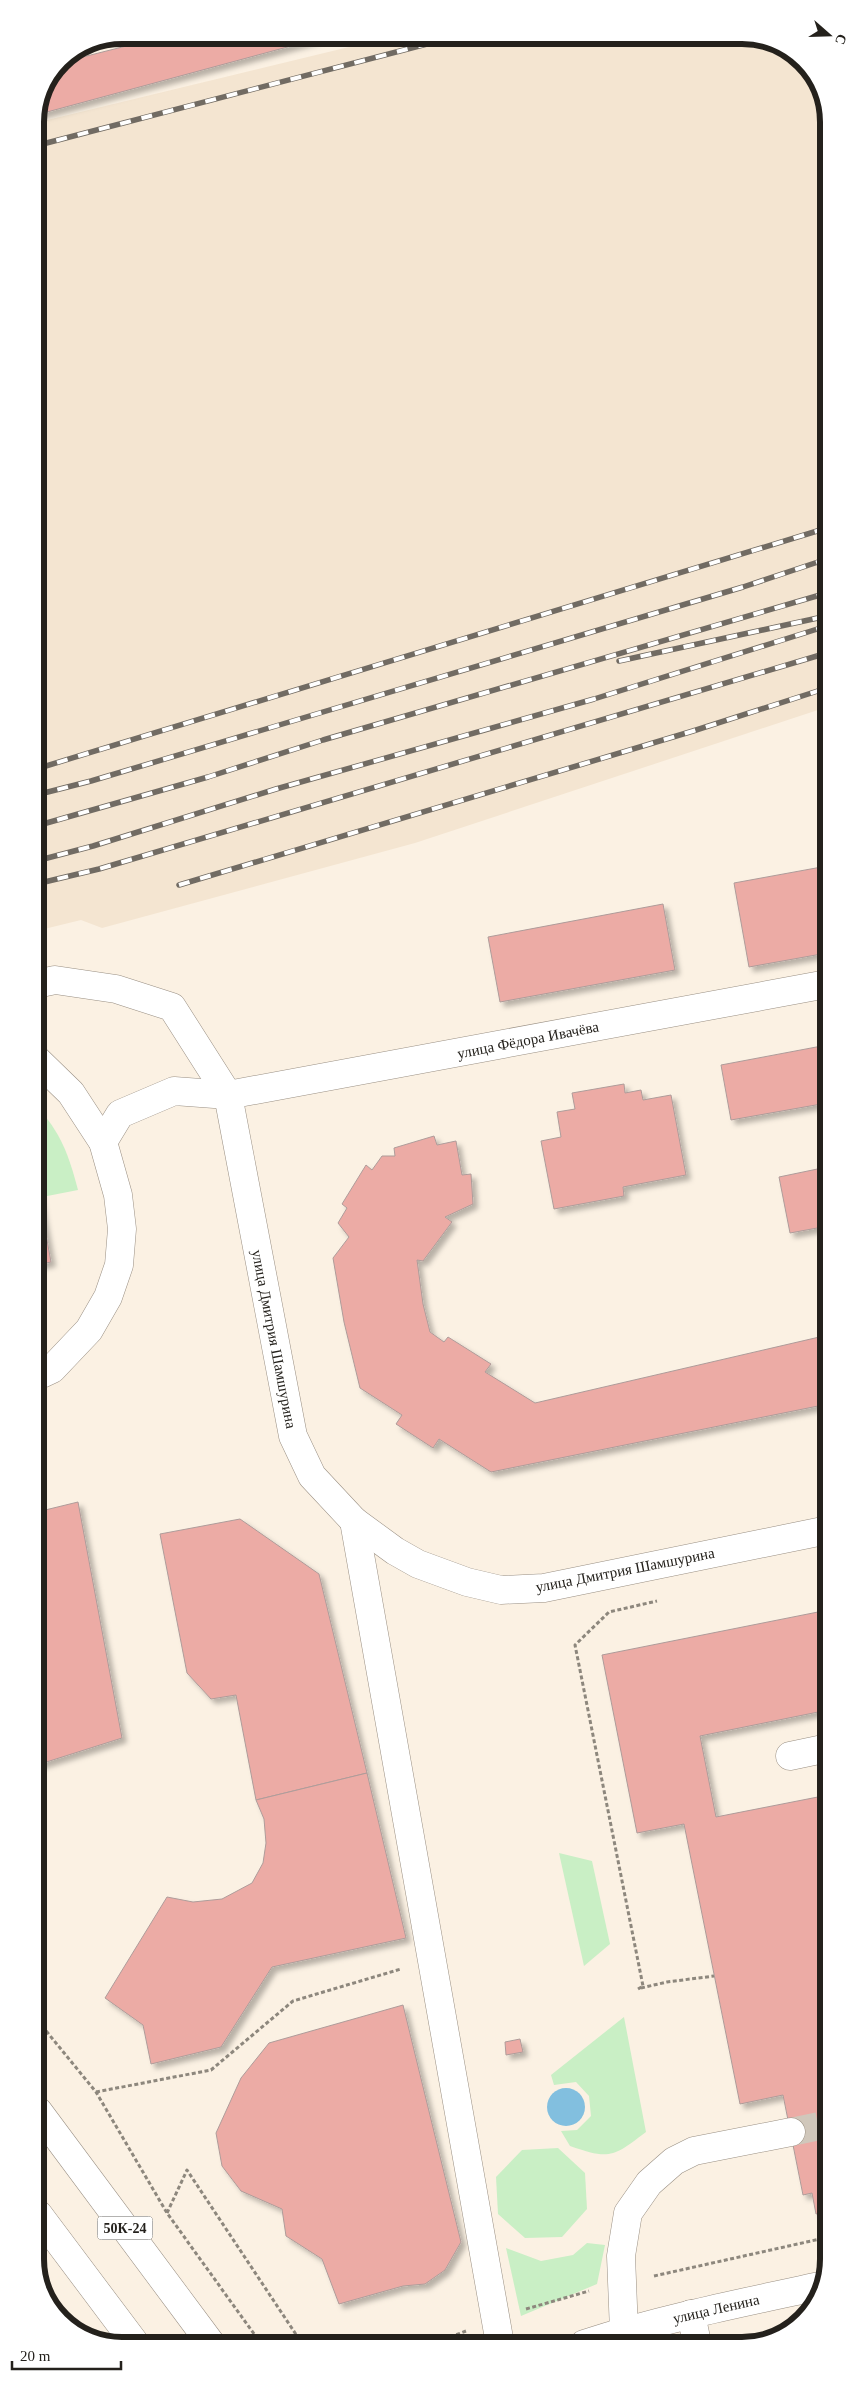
<svg xmlns="http://www.w3.org/2000/svg" width="864" height="2381" font-family="Georgia,serif">
  <defs>
    <filter id="shadow"><feDropShadow dx="4.5" dy="4.5" stdDeviation="2.5" flood-color="#0004"/></filter>
  </defs>
  <rect width="100%" height="100%" fill="#fbf1e3"/>
  <path fill="#f4e5d1" d="M 749,35 L 795,53 L 826,99 L 827,707 L 415,843 L 102,928 L 81,920 L 36,931 L 35,123 L 382,39 Z"/>
  <g fill="#c9efc5">
    <path d="M 36,1106 C 61,1132 69,1156 78,1190 L 37,1198 Z"/>
    <path d="M 559,1853 L 592,1861 L 610,1944 L 584,1966 Z"/>
    <path d="M 624,2017 L 646,2132 C 613,2157 610,2160 570,2146 L 561,2131 L 577,2130 L 591,2116 L 589,2096 L 576,2082 L 554,2085 L 551,2075 Z"/>
    <path d="M 558,2148 L 585,2173 L 587,2209 L 562,2237 L 525,2238 L 498,2214 L 496,2177 L 522,2150 Z"/>
    <path d="M 587,2243 L 605,2245 L 597,2284 L 521,2316 L 506,2248 L 541,2261 L 573,2255 Z"/>
  </g>
  <circle fill="#82bfdf" cx="566" cy="2107" r="19"/>
  <g fill="#ecaba5" stroke="#ae9c9a" filter="url(#shadow)">
    <path d="M 317,39 L 36,115 L 59,63 L 146,41 Z"/>
    <path d="M 827,866 L 827,953 L 749,967 L 734,883 Z"/>
    <path d="M 663,904 L 675,970 L 500,1002 L 488,937 Z"/>
    <path d="M 827,1045 L 827,1103 L 731,1120 L 721,1065 Z"/>
    <path d="M 624,1084 L 625,1093 L 641,1090 L 643,1100 L 671,1095 L 686,1175 L 623,1187 L 624,1196 L 554,1209 L 541,1141 L 561,1137 L 557,1112 L 575,1109 L 572,1093 Z"/>
    <path d="M 434,1136 L 437,1145 L 456,1141 L 462,1175 L 471,1174 L 473,1204 L 445,1217 L 452,1222 L 423,1261 L 417,1260 L 423,1304 L 430,1332 L 444,1342 L 448,1337 L 491,1364 L 485,1372 L 535,1403 L 828,1335 L 828,1404 L 491,1472 L 439,1439 L 433,1448 L 396,1424 L 402,1415 L 360,1388 L 344,1322 L 333,1258 L 349,1237 L 338,1223 L 347,1208 L 342,1204 L 366,1165 L 372,1170 L 382,1156 L 395,1156 L 394,1148 Z"/>
    <path d="M 827,1167 L 828,1226 L 790,1233 L 779,1177 Z"/>
    <path d="M 38,1191 L 51,1262 L 37,1265 L 37,1192 Z"/>
    <path d="M 78,1502 L 122,1738 L 37,1765 L 37,1512 Z"/>
    <path d="M 240,1519 L 319,1574 L 367,1773 L 256,1800 L 236,1695 L 211,1699 L 187,1673 L 160,1534 Z"/>
    <path d="M 828,1610 L 828,1710 L 700,1736 L 716,1817 L 828,1795 L 829,2211 L 816,2214 L 812,2193 L 803,2195 L 783,2095 L 740,2104 L 684,1824 L 637,1833 L 602,1655 Z"/>
    <path d="M 367,1773 L 406,1938 L 272,1967 L 221,2047 L 151,2064 L 143,2025 L 105,1998 L 167,1897 L 193,1902 L 222,1899 L 252,1883 L 263,1863 L 266,1843 L 264,1819 L 256,1800 Z"/>
    <path d="M 403,2005 L 461,2242 L 445,2270 L 425,2284 L 403,2286 L 339,2304 L 322,2259 L 286,2236 L 282,2209 L 241,2191 L 222,2166 L 216,2133 L 241,2078 L 269,2043 Z"/>
    <path d="M 520,2039 L 523,2052 L 506,2055 L 505,2042 Z"/>
  </g>
  <g fill="none" stroke-linecap="round" stroke-linejoin="round">
    <path stroke="#d0c7bb" stroke-width="28" stroke-dasharray="28 14" stroke-linecap="butt" d="M 791,2132 L 829,2124"/>
    <g stroke="#998f83" stroke-width="29">
      <g id="minor">
        <path d="M 36,984 L 55,980 L 116,989 L 172,1007 L 228,1095 L 293,1436 L 312,1476 L 354,1521 L 395,1551 L 418,1564 L 467,1582 L 501,1590 L 544,1588 L 828,1530"/>
        <path d="M 36,1059 L 71,1093 L 103,1142 L 118,1195 L 122,1229 L 119,1265 L 108,1297 L 89,1330 L 52,1369 L 37,1376"/>
        <path d="M 103,1142 L 120,1114 L 174,1091 L 228,1095 L 827,984"/>
        <path d="M 354,1521 L 500,2344"/>
        <path d="M 790,1756 L 828,1748"/>
        <path d="M 691,2314 L 697,2343"/>
        <path d="M 624,2331 L 621,2256 L 628,2213 L 649,2183 L 674,2161 L 694,2151 L 791,2132"/>
        <path d="M 584,2344 C 661,2319 741,2303 820,2286"/>
      </g>
    </g>
    <g stroke="#998f83" stroke-width="29">
      <g id="major">
        <path d="M 38,2111 L 212,2345"/>
        <path d="M 38,2214 L 137,2346"/>
      </g>
    </g>
    <g stroke="#8d877d" stroke-width="3" stroke-dasharray="4 2.5" stroke-linecap="butt">
      <path d="M 641,1988 L 667,1982 L 714,1976"/>
      <path d="M 638,1989 L 643,1986 L 575,1645 L 609,1612 L 657,1601"/>
      <path d="M 38,2021 L 96,2092 L 167,2213 L 262,2345"/>
      <path d="M 96,2092 L 211,2070 L 293,2001 L 401,1969"/>
      <path d="M 167,2213 L 187,2170 L 303,2345"/>
      <path d="M 654,2276 L 829,2237"/>
      <path d="M 526,2309 L 589,2291"/>
      <path d="M 432,2344 L 466,2331"/>
    </g>
    <use href="#minor" stroke="#fff" stroke-width="28"/>
    <use href="#major" stroke="#fff" stroke-width="28"/>
    <g stroke="#716b63" stroke-width="5.5">
      <g id="rail">
        <path d="M 35,146 L 450,38"/>
        <path d="M 619,661 L 827,616"/>
        <path d="M 36,769 L 827,528"/>
        <path d="M 36,795 L 91,781 L 743,587 L 827,559"/>
        <path d="M 36,826 L 208,777 L 323,740 L 827,593"/>
        <path d="M 36,861 L 93,846 L 276,789 L 594,699 L 827,626"/>
        <path d="M 36,884 L 99,869 L 827,653"/>
        <path d="M 179,885 L 693,731 L 827,688"/>
      </g>
    </g>
    <use href="#rail" stroke="#fff" stroke-width="4" stroke-dasharray="11" stroke-linecap="butt"/>
  </g>
  <g text-anchor="middle" dominant-baseline="central" stroke-width="4.5" stroke-linejoin="round" paint-order="stroke">
    <rect fill="#fff" stroke="#666460" stroke-width="1" x="97.5" y="2216.5" width="55" height="23" rx="4"/>
    <g font-size="14" font-weight="bold" fill="#24211c">
      <text x="125" y="2228">50К-24</text>
    </g>
    <g font-size="15" fill="#24211c" stroke="#fff">
      <text transform="translate(528 1040) rotate(-11)">улица Фёдора Ивачёва</text>
      <text transform="translate(274 1339) rotate(79)">улица Дмитрия Шамшурина</text>
      <text transform="translate(625 1570) rotate(-11)">улица Дмитрия Шамшурина</text>
      <text transform="translate(716 2309) rotate(-13)">улица Ленина</text>
    </g>
  </g>
  <path d="M0 0H864V2381H0ZM122 44H742A78 78 0 0 1 820 122V2259A78 78 0 0 1 742 2337H122A78 78 0 0 1 44 2259V122A78 78 0 0 1 122 44Z" fill="#fff" fill-rule="evenodd"/>
  <path fill="none" stroke="#24211c" stroke-width="6" d="M122 44H742A78 78 0 0 1 820 122V2259A78 78 0 0 1 742 2337H122A78 78 0 0 1 44 2259V122A78 78 0 0 1 122 44Z"/>
  <g transform="translate(829 35) rotate(110)" stroke="#ffffff" stroke-width="4" paint-order="stroke">
  <path d="M0-4L9 19L0 12L-9 19Z" fill="#24211c"/>
  <text y="-8" font-size="14" font-weight="bold" text-anchor="middle" fill="#24211c">С</text>
  </g>
  <path d="M12 2361v8h109v-8" fill="none" stroke="#24211c" stroke-width="2.5"/>
  <text x="20" y="2361" font-size="15" fill="#24211c" stroke="#ffffff" stroke-width="4" paint-order="stroke">20 m</text>
</svg>
